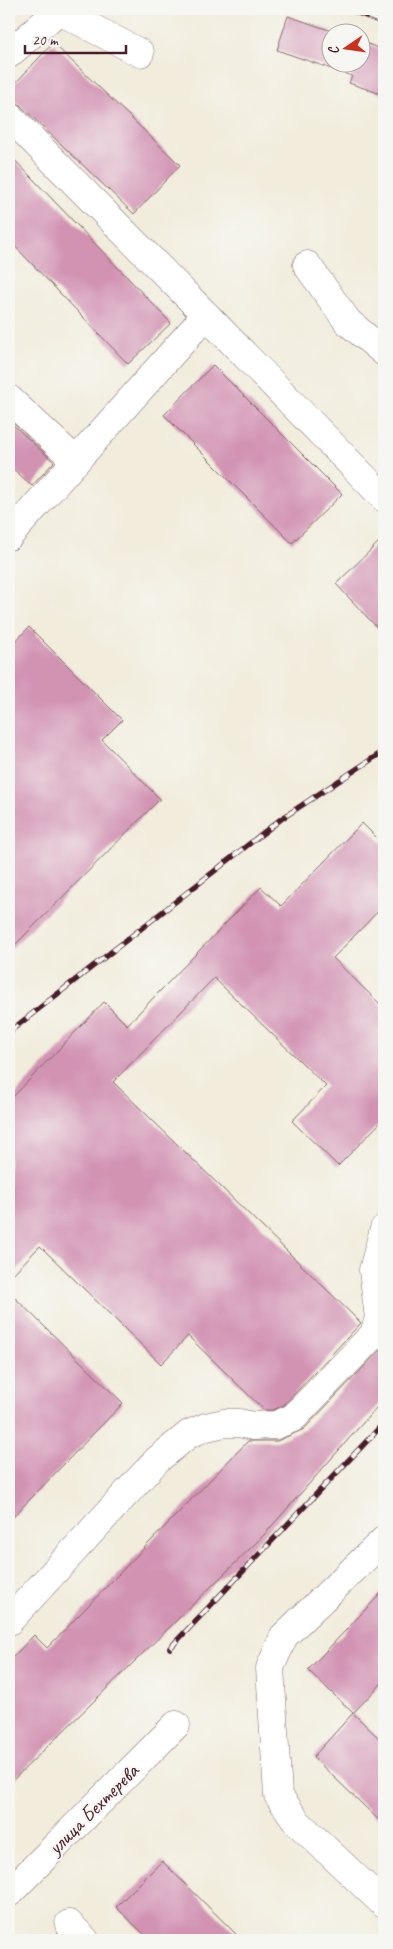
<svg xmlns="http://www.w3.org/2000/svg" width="393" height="1949" font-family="Caveat,sans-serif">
  <rect width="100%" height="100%" fill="#f6f6f2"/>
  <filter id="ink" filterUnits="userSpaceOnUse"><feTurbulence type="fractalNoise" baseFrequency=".02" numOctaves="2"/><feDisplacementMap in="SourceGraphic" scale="10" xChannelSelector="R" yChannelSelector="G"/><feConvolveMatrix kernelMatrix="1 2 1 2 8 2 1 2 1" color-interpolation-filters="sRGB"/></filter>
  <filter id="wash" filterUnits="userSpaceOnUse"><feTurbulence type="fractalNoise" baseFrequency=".0096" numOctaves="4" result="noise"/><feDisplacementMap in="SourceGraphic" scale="20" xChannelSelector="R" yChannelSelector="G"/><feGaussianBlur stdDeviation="1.12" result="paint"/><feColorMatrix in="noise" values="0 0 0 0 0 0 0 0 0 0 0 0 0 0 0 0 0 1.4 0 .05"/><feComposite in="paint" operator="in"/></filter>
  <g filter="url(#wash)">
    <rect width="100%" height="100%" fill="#f1ecdb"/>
    <g id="blocks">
      <g fill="#d293b3">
        <path d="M 288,16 L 335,32 L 330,32 L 330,62 L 360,62 L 360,41 L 384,50 L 384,95 L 349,83 L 352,76 L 277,50 Z"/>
        <path d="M 53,43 L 180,165 L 134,214 L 20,105 L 14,101 L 9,101 L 9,90 Z"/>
        <path d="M 9,154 L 171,323 L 128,364 L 9,240 Z"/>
        <path d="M 213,365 L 342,494 L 292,543 L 164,415 Z"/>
        <path d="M 9,421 L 54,462 L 32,486 L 9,465 Z"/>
        <path d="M 384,537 L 384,635 L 336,584 Z"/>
        <path d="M 29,627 L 122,720 L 102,740 L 160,799 L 9,951 L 9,648 Z"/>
        <path d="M 362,823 L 384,845 L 384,905 L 333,958 L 384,1008 L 384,1119 L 338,1166 L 292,1121 L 326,1086 L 214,978 L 113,1082 L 361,1323 L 284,1405 L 273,1410 L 264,1410 L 188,1336 L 161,1364 L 40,1246 L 9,1278 L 9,1101 L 104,1002 L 127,1025 L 261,887 L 281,906 Z"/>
        <path d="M 9,1292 L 123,1403 L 9,1521 Z"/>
        <path d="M 384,1346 L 384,1399 L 263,1536 L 9,1784 L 9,1661 L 34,1635 L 47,1648 L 248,1441 L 277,1441 L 304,1429 Z"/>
        <path d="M 384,1590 L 384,1681 L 353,1713 L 308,1670 Z"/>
        <path d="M 353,1713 L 384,1743 L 384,1825 L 313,1757 Z"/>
        <path d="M 162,1861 L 242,1940 L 150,1940 L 116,1907 Z"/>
      </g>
    </g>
  </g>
  <g filter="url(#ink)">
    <use href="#blocks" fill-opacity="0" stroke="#846769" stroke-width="1"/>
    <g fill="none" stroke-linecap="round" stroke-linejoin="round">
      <g stroke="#846769" stroke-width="29">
        <g id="minor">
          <path d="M 56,9 L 140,53"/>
          <path d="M 9,54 L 59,10"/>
          <path d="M 9,116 L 206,315 L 384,498"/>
          <path d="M 307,265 L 348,322 L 384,352"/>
          <path d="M 9,399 L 76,461"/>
          <path d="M 9,536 L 206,315"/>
          <path d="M 384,1540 L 284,1636 L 270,1668 L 278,1795 L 298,1823 L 384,1904"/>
          <path d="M 9,1621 L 157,1460 L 189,1434 L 206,1427 L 224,1423 L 239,1423 L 253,1426 L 276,1425 L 293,1418 L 374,1334 L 379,1318 L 373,1270 L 384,1229"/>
          <path d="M 9,1893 L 176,1725"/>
          <path d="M 69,1924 L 85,1940"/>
        </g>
      </g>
      <use href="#minor" stroke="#fff" stroke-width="28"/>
      <g stroke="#4a1f2b" stroke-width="5.5">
        <g id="rail">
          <path d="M 348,9 L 384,23"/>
          <path d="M 9,1032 L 281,819 L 384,751"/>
          <path d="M 170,1648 L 384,1423"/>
        </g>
      </g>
      <use href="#rail" stroke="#f6f6f2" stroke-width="4" stroke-dasharray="11" stroke-linecap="butt"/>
    </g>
  </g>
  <g text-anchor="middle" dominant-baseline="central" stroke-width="4.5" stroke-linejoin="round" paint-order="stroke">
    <g font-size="21" fill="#4a1f2b" stroke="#f6f6f2">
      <text transform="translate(93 1809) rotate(-45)">улица Бехтерева</text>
    </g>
  </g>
  <rect width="393" height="1949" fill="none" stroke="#f6f6f2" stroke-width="30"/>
  <g transform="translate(346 48) rotate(257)"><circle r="24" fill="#f6f6f2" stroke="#b1a0a2"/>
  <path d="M0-4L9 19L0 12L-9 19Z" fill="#c8321e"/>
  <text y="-8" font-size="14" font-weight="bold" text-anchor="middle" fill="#4a1f2b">С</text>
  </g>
  <path d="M25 45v8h101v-8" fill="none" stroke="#4a1f2b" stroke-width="2.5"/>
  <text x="32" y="45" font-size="15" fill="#4a1f2b" stroke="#f6f6f2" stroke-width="4" paint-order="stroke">20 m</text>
</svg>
